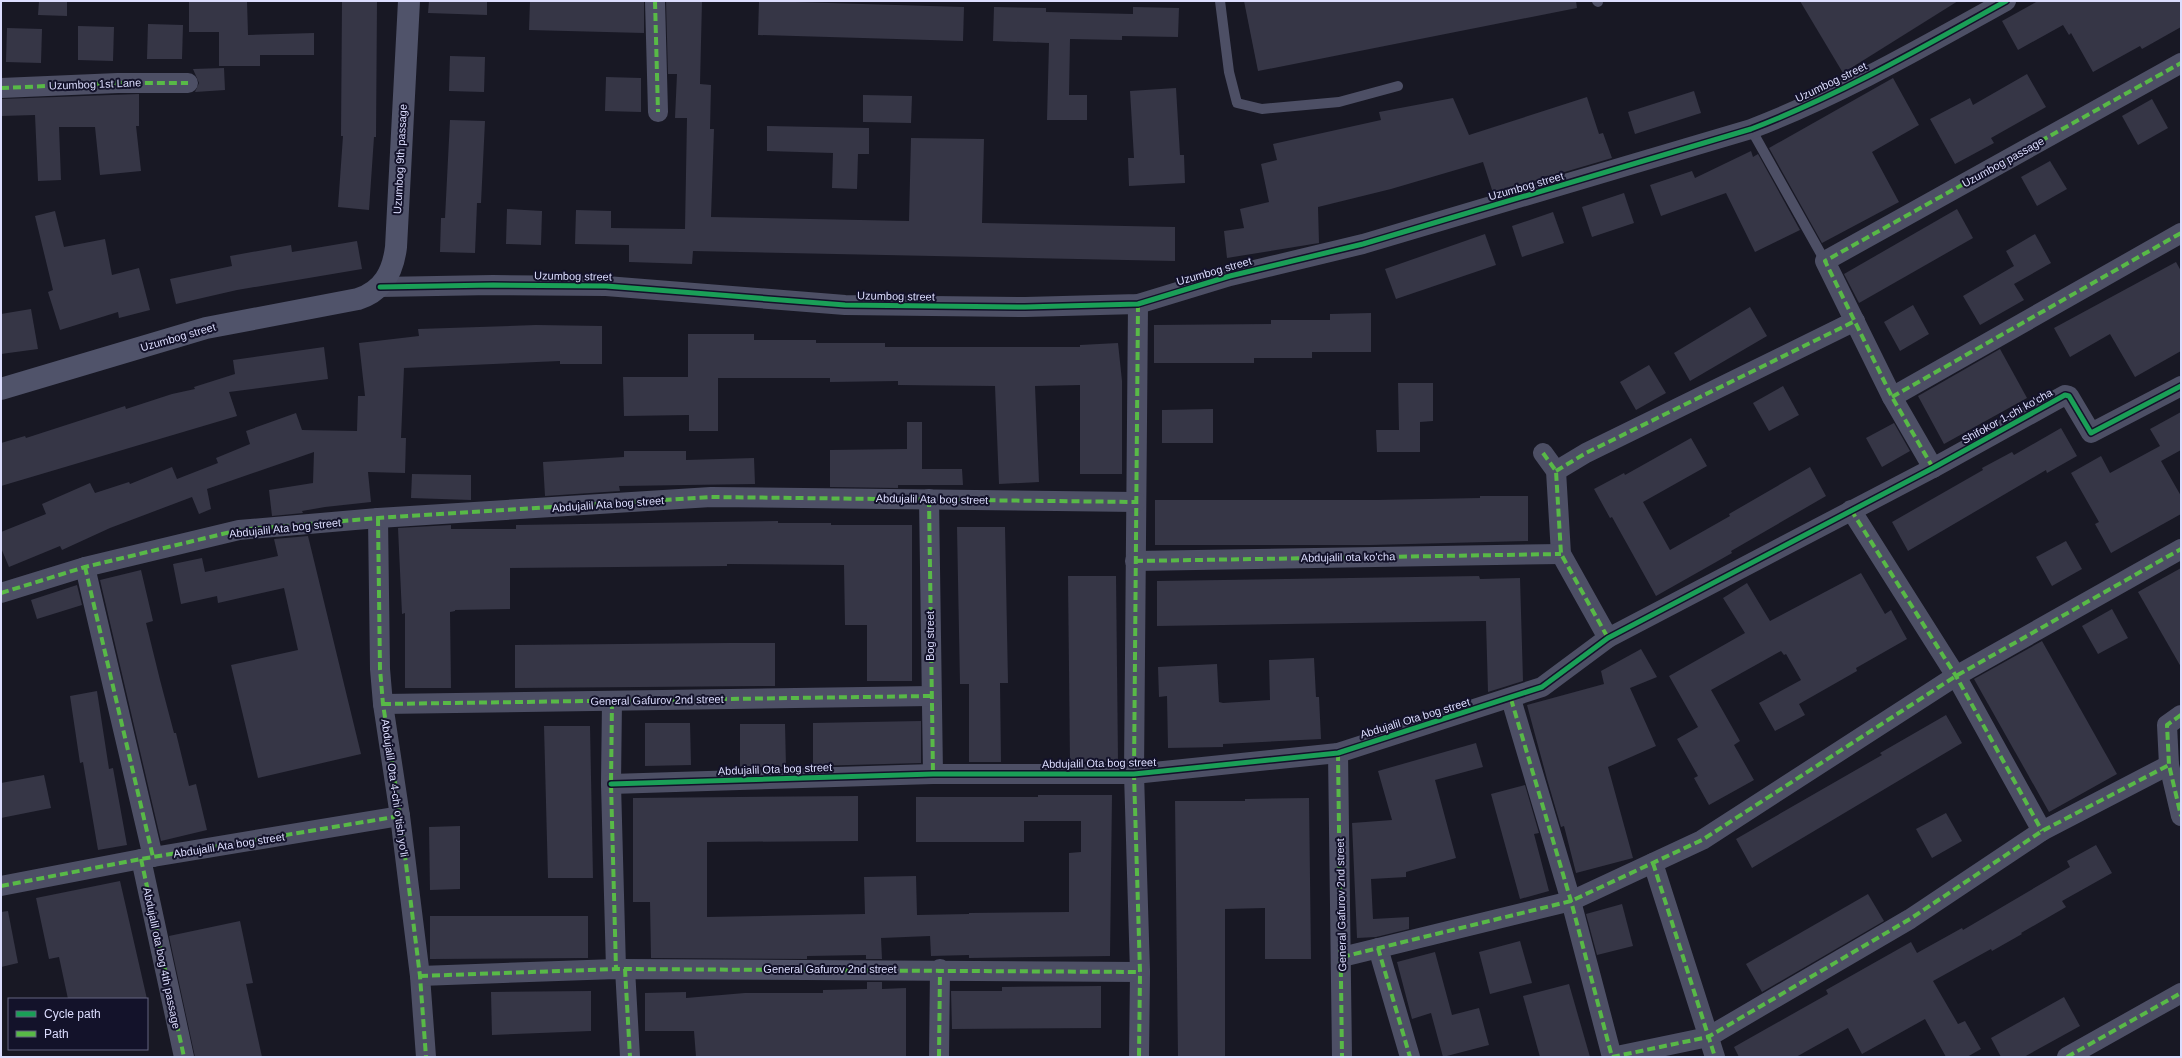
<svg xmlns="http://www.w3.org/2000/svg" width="2182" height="1058" font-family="Helvetica,sans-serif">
  <rect width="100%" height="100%" fill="#181824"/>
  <g fill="#363646">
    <path d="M 39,1 L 67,1 L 67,16 L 38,15 Z"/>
    <path d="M 189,1 L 247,1 L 248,35 L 314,33 L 314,55 L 260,55 L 260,66 L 219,66 L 219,32 L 189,32 Z"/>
    <path d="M 342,1 L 377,1 L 376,137 L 374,137 L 369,210 L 338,207 L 343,136 L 341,136 Z"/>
    <path d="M 429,1 L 487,1 L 487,15 L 428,13 Z"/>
    <path d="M 530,1 L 644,1 L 644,33 L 529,30 Z"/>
    <path d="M 666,1 L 702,1 L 700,84 L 711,85 L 710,129 L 714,129 L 711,217 L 909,221 L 911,138 L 984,139 L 982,223 L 1175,227 L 1175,261 L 693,251 L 692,264 L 629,262 L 629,245 L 575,244 L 576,210 L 611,211 L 611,228 L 685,229 L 687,118 L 675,118 L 677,74 L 668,74 Z"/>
    <path d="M 759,1 L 964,7 L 963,41 L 758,35 Z"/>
    <path d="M 1244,1 L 1576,1 L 1577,8 L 1258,71 Z"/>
    <path d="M 1800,1 L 1958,1 L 1843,73 Z"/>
    <path d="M 2038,1 L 2181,1 L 2181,27 L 2142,49 L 2140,46 L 2093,72 L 2071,33 L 2069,35 L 2063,25 L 2018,50 L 2002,21 Z"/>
    <path d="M 994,7 L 1046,8 L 1046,12 L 1133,14 L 1133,7 L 1179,8 L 1178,37 L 1122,36 L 1122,40 L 1070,39 L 1069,95 L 1087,95 L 1087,120 L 1047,120 L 1049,43 L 993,41 Z"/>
    <path d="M 148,24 L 183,25 L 182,59 L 147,59 Z"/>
    <path d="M 78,26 L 114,27 L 113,61 L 78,60 Z"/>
    <path d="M 7,28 L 42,29 L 41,63 L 6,62 Z"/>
    <path d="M 450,56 L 485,57 L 484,92 L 449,91 Z"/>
    <path d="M 224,68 L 225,90 L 195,92 L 199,83 L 193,69 Z"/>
    <path d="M 2027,74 L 2046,107 L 1991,138 L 1994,143 L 1955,164 L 1930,119 L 1970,98 L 1973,105 Z"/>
    <path d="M 606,77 L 641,78 L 641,112 L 605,111 Z"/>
    <path d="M 1893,78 L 1919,125 L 1872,152 L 1899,202 L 1822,243 L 1769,148 Z"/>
    <path d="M 1176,88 L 1180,155 L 1184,155 L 1185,183 L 1129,186 L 1128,158 L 1134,158 L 1130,91 Z"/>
    <path d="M 1694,91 L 1701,113 L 1635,134 L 1628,112 Z"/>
    <path d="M 139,94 L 139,126 L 136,126 L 141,171 L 100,175 L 95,127 L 59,127 L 61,180 L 38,181 L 35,115 L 1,116 L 1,99 Z"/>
    <path d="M 863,95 L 912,96 L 911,123 L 863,122 Z"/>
    <path d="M 1587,97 L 1599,134 L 1603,133 L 1612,158 L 1493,193 L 1483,162 L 1391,189 L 1318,207 L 1319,243 L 1227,258 L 1224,231 L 1244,228 L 1240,209 L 1269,202 L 1261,164 L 1277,160 L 1273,144 L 1381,120 L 1379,112 L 1453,98 L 1469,135 Z"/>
    <path d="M 2152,99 L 2168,128 L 2138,145 L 2122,116 Z"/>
    <path d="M 450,120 L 485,121 L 481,203 L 477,203 L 475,253 L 440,252 L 441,218 L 445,218 Z"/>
    <path d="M 767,126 L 869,128 L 869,154 L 858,154 L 857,189 L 832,188 L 833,153 L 767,151 Z"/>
    <path d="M 1751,151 L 1753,157 L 1758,154 L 1800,230 L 1755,252 L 1726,193 L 1661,216 L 1650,185 L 1692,171 L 1695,178 Z"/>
    <path d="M 2050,161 L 2067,189 L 2037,206 L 2021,177 Z"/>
    <path d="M 1624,193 L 1634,223 L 1592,237 L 1582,207 Z"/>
    <path d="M 507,209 L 542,211 L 541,245 L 506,244 Z"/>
    <path d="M 1957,209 L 1973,238 L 1859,303 L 1844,274 Z"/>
    <path d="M 55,211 L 64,247 L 105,239 L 112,275 L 139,268 L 150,310 L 119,318 L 118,312 L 60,330 L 48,292 L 53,290 L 35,216 Z"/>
    <path d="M 1553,212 L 1564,243 L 1522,257 L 1512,226 Z"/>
    <path d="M 1485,234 L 1496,265 L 1396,299 L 1385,269 Z"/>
    <path d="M 2035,234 L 2051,263 L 2014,284 L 2024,300 L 1980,325 L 1963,296 L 2014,266 L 2006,251 Z"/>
    <path d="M 357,241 L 362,269 L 237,290 L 176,304 L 170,279 L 232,266 L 230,256 L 291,245 L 292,252 Z"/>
    <path d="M 2176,262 L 2181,271 L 2181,351 L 2135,377 L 2110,334 L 2070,357 L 2054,328 Z"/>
    <path d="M 1913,305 L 1929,334 L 1900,351 L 1884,322 Z"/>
    <path d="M 1750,307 L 1767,336 L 1690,381 L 1674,353 Z"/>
    <path d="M 31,309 L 38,349 L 1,354 L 1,314 Z"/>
    <path d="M 1371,313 L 1371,352 L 1312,352 L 1312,358 L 1254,358 L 1254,363 L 1154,363 L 1154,325 L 1271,324 L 1271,320 L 1330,320 L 1330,314 Z"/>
    <path d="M 536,325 L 602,326 L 602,364 L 560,364 L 560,361 L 404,368 L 401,438 L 406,438 L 405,473 L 368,472 L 371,502 L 325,507 L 302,511 L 303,513 L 272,516 L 269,490 L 313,483 L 314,452 L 207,489 L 211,509 L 199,514 L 192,497 L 110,528 L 62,550 L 60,546 L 9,567 L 1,548 L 1,532 L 46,514 L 42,504 L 90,483 L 95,493 L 129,482 L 130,484 L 172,467 L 177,479 L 218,463 L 216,458 L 250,444 L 246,431 L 296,413 L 302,430 L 357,431 L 358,396 L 365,396 L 359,343 L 419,336 L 418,329 Z"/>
    <path d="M 688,334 L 754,334 L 754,340 L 816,340 L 816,343 L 885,343 L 885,347 L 1080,347 L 1080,345 L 1118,343 L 1122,381 L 1122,474 L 1080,474 L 1080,385 L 1035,386 L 1039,482 L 999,484 L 995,386 L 898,385 L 898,381 L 830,382 L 830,378 L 718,378 L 718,431 L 689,431 L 689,415 L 624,416 L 623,377 L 688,377 Z"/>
    <path d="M 324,347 L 328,379 L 229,392 L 237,416 L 1,486 L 1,443 L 25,436 L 26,438 L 125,406 L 126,409 L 172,394 L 195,389 L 194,387 L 235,374 L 233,360 Z"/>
    <path d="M 2000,349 L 2027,398 L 1944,444 L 1918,396 Z"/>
    <path d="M 1649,365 L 1666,393 L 1636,410 L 1620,382 Z"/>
    <path d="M 1398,383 L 1433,383 L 1433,421 L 1420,422 L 1420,452 L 1377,452 L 1376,430 L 1399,430 Z"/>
    <path d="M 1783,386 L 1799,415 L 1769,431 L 1753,403 Z"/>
    <path d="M 1213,409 L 1213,443 L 1162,443 L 1162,410 Z"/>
    <path d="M 2181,412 L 2181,450 L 2161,461 L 2181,496 L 2181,514 L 2111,553 L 2095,524 L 2099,522 L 2071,473 L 2101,456 L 2110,473 L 2160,446 L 2150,429 Z"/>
    <path d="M 907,422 L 922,422 L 922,469 L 962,469 L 963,485 L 898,485 L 898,488 L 830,487 L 830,450 L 907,449 Z"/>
    <path d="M 1894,423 L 1910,451 L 1882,467 L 1866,438 Z"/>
    <path d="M 2061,428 L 2077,456 L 2047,473 L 2046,470 L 1908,551 L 1892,522 L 1983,470 L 1982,468 L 2012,452 L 2014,455 Z"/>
    <path d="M 1691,438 L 1707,466 L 1643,502 L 1670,550 L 1730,516 L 1729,514 L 1810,467 L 1826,496 L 1731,551 L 1732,553 L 1656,596 L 1612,517 L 1610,518 L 1594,489 L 1624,473 L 1625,475 Z"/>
    <path d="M 624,451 L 686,451 L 686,460 L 754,458 L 755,484 L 619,486 L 620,491 L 545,496 L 543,462 L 624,457 Z"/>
    <path d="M 412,474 L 471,475 L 471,500 L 411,498 Z"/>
    <path d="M 1480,496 L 1528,496 L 1528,541 L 1370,545 L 1155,545 L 1155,500 L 1376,500 L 1480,498 Z"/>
    <path d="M 778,521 L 778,523 L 831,523 L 831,525 L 912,525 L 912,681 L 867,681 L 867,625 L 845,625 L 844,565 L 727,564 L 727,566 L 510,568 L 510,609 L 455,610 L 455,611 L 450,612 L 451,688 L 405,688 L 405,613 L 402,614 L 398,528 L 451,525 L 451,529 L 516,529 L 516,525 Z"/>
    <path d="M 957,527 L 1005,527 L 1008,683 L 1000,683 L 1001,762 L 969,762 L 969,684 L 960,684 Z"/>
    <path d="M 308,536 L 361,754 L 258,778 L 231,665 L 298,650 L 284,588 L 218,603 L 217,596 L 181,604 L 173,564 L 202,558 L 205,572 L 278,556 L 274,539 Z"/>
    <path d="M 2066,541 L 2082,569 L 2052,586 L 2036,557 Z"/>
    <path d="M 2181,568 L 2181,667 L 2138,592 Z"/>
    <path d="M 141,570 L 153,621 L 146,623 L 160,680 L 174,733 L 176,733 L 189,786 L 196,784 L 207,830 L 161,841 L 100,580 Z"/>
    <path d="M 1861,573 L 1885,614 L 1891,610 L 1907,639 L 1856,668 L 1857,671 L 1799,704 L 1805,715 L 1775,731 L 1759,703 L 1801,680 L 1786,654 L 1784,655 L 1781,651 L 1711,690 L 1740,741 L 1734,745 L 1754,780 L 1709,805 L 1694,778 L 1698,776 L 1677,739 L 1698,727 L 1669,676 L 1745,633 L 1723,598 L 1747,583 L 1770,621 Z"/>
    <path d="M 1068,576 L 1116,576 L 1118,762 L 1070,762 Z"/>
    <path d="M 1479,576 L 1480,579 L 1520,578 L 1523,681 L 1488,692 L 1486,621 L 1157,626 L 1157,581 Z"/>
    <path d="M 77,585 L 82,605 L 37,619 L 31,600 Z"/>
    <path d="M 2112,609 L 2128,638 L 2098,654 L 2082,626 Z"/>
    <path d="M 2042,641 L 2117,774 L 2049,812 L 1974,679 Z"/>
    <path d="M 729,643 L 775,643 L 775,686 L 515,688 L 515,645 Z"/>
    <path d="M 1641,649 L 1657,677 L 1630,688 L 1656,746 L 1608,767 L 1633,858 L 1576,873 L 1564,826 L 1561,827 L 1547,779 L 1527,705 L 1604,684 L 1601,671 Z"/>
    <path d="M 1314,658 L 1316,697 L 1319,697 L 1321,739 L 1223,744 L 1223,747 L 1168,748 L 1167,696 L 1159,697 L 1158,667 L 1217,664 L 1219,702 L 1223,703 L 1270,700 L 1269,660 Z"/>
    <path d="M 97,691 L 109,769 L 113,768 L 127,845 L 98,850 L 83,762 L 80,763 L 70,696 Z"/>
    <path d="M 1946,715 L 1962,743 L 1752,868 L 1736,839 L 1882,755 L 1880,753 Z"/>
    <path d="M 921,721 L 921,763 L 813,766 L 813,723 Z"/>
    <path d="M 645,723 L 690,723 L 691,765 L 645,766 Z"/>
    <path d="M 740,724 L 785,724 L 786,767 L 740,767 Z"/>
    <path d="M 544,726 L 590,726 L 593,878 L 548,878 Z"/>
    <path d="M 1476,743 L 1483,767 L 1435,780 L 1456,858 L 1406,872 L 1406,877 L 1371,879 L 1373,919 L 1409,917 L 1409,929 L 1376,937 L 1357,938 L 1352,823 L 1392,820 L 1378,771 Z"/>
    <path d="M 44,775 L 51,808 L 1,818 L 1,783 Z"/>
    <path d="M 1525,785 L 1539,833 L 1534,834 L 1549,891 L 1520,899 L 1491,794 Z"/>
    <path d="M 1038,795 L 1112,795 L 1110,956 L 969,958 L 969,955 L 931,956 L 930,936 L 881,938 L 882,959 L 866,959 L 866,955 L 807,956 L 807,959 L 651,958 L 650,902 L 633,902 L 633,798 L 858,796 L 858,841 L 707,842 L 707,917 L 865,914 L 864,877 L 916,876 L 917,915 L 969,914 L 969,913 L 1069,912 L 1069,853 L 1081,852 L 1081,821 L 1024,821 L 1024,842 L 916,842 L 916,797 L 1038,797 Z"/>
    <path d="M 1309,798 L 1311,959 L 1265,959 L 1265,908 L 1225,909 L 1225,1057 L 1178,1057 L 1175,801 L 1245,801 L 1245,799 Z"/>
    <path d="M 1946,813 L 1962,841 L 1932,858 L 1916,829 Z"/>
    <path d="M 460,826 L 460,889 L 430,890 L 429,827 Z"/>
    <path d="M 2096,845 L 2112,873 L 2062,901 L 2066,907 L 2021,933 L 2022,934 L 1992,951 L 1991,949 L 1933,981 L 1958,1024 L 1965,1021 L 1981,1049 L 1967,1057 L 1946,1057 L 1925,1019 L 1862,1054 L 1848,1028 L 1796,1057 L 1739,1057 L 1734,1047 L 1828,994 L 1826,990 L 1911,942 L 1917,953 L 1962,928 L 1963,930 L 2070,867 L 2067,861 Z"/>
    <path d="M 120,881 L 147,999 L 68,999 L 59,957 L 49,959 L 36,898 Z"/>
    <path d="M 1868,894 L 1884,921 L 1762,992 L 1746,964 Z"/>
    <path d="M 1622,904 L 1633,946 L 1597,955 L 1586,914 Z"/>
    <path d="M 8,911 L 18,963 L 1,967 L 1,912 Z"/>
    <path d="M 430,916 L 588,916 L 588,958 L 430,959 Z"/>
    <path d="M 240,921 L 253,983 L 246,984 L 262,1057 L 195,1057 L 169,936 Z"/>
    <path d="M 1520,941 L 1532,983 L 1490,994 L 1479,952 Z"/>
    <path d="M 1435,952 L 1452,1015 L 1479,1008 L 1489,1045 L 1443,1057 L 1431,1013 L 1412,1019 L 1397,962 Z"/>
    <path d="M 867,982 L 882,982 L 882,989 L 906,988 L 906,1057 L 696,1057 L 694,1031 L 645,1031 L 645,993 L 686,992 L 686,998 L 745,993 L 823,993 L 823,990 L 867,989 Z"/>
    <path d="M 1569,984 L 1590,1057 L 1540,1057 L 1523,996 Z"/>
    <path d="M 1101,986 L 1101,1028 L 952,1029 L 951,991 L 1002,991 L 1002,987 Z"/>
    <path d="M 591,991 L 591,1031 L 492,1035 L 491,992 Z"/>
    <path d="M 2064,997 L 2080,1026 L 2024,1057 L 2001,1057 L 1991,1038 Z"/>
  </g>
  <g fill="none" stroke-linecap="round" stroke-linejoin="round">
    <g stroke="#4d4f65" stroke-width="10">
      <path d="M 1220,1 L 1229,72 L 1237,103 L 1262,109 L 1339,102 L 1398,86"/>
      <path d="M 1597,1 L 1598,2"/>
      <path d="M 1751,129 L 1825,261"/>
    </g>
    <g stroke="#4d4f65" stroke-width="20">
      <path d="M 655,1 L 658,112"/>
      <path d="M 1,88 L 118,83 L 188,83"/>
      <path d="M 380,287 L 493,285 L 606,286 L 845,305 L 1025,307 L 1138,304 L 1230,276 L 1363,244 L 1751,129 C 1840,95 1923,47 2006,1"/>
      <path d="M 1138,304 L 1134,774 L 1140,972 L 1139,1057"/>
      <path d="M 1892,397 L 2181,233"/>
      <path d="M 1543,453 L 1556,471 L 1561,554 L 1608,638"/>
      <path d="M 1933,468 L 1892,397 L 1825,261 L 2181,63"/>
      <path d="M 1556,471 L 1586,453 L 1855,321"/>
      <path d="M 929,499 L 933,774"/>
      <path d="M 1851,510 L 1956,676 L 2042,831"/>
      <path d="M 378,518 L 380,669 L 383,704 L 400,816 L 420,976 L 426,1057"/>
      <path d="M 1135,561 L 1561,554"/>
      <path d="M 85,567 L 153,857"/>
      <path d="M 1,593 L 85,567 L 239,530 L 378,518 L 711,497 L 1136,502"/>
      <path d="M 1511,699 L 1571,901 L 1612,1057"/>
      <path d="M 612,701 L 611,784 L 616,969"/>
      <path d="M 383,704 L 931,696"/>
      <path d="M 2181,715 L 2167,725 L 2169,765 L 2181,816"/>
      <path d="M 1338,753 L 1342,1057"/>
      <path d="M 611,784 L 933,774 L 1134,774 L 1338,753 L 1542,687 L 1608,638 L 1933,468 L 2065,395 L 2069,396 L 2091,433 L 2181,386"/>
      <path d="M 141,859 L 184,1057"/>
      <path d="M 1653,863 L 1715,1057"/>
      <path d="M 1,886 L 141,859 L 400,816"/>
      <path d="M 1378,948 L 1410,1057"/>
      <path d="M 1342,957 L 1571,901 L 1702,840 L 1956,676 L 2181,549"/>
      <path d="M 625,969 L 630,1057"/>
      <path d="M 420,976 L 616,969 L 1140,972"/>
      <path d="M 939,1057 L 940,969"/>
      <path d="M 1612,1057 L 1708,1037 L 1910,919 L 2042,831 L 2169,765"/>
      <path d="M 2067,1057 L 2181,993"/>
    </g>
    <path stroke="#50536a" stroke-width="22" d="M 1,389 L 206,328 L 358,299 C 383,291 393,272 396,247 L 409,1"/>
    <g stroke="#58b947" stroke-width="4" stroke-dasharray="8 4" stroke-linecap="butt">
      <path d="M 655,1 L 658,112"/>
      <path d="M 1,88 L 118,83 L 188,83"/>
      <path d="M 1138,304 L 1134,774 L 1140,972 L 1139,1057"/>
      <path d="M 1892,397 L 2181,233"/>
      <path d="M 1543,453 L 1556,471 L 1561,554 L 1608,638"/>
      <path d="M 1933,468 L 1892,397 L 1825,261 L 2181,63"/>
      <path d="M 1556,471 L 1586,453 L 1855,321"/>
      <path d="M 929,499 L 933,774"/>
      <path d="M 1851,510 L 1956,676 L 2042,831"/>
      <path d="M 378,518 L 380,669 L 383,704 L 400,816 L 420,976 L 426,1057"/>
      <path d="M 1135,561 L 1561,554"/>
      <path d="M 85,567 L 153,857"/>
      <path d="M 1,593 L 85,567 L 239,530 L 378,518 L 711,497 L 1136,502"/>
      <path d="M 1511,699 L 1571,901 L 1612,1057"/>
      <path d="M 612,701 L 611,784 L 616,969"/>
      <path d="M 383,704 L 931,696"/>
      <path d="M 2181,715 L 2167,725 L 2169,765 L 2181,816"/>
      <path d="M 1338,753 L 1342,1057"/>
      <path d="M 141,859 L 184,1057"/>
      <path d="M 1653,863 L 1715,1057"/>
      <path d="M 1,886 L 141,859 L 400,816"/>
      <path d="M 1378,948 L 1410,1057"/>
      <path d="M 1342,957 L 1571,901 L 1702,840 L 1956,676 L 2181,549"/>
      <path d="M 625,969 L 630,1057"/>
      <path d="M 420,976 L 616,969 L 1140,972"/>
      <path d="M 939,1057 L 940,969"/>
      <path d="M 1612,1057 L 1708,1037 L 1910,919 L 2042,831 L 2169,765"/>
      <path d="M 2067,1057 L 2181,993"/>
    </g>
    <g stroke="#13122a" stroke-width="8">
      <g id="cycleway">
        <path d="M 380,287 L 493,285 L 606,286 L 845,305 L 1025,307 L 1138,304 L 1230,276 L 1363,244 L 1751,129 C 1840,95 1923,47 2006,1"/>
        <path d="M 611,784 L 933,774 L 1134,774 L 1338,753 L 1542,687 L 1608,638 L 1933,468 L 2065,395 L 2069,396 L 2091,433 L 2181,386"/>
      </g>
    </g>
    <use href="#cycleway" stroke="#1a9f57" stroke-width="5"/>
  </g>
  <g text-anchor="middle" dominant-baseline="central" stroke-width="4" stroke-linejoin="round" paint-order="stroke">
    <g font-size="11" fill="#dcddfe" stroke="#13122a">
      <text transform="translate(1831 82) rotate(-26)">Uzumbog street</text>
      <text transform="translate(95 84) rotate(-2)">Uzumbog 1st Lane</text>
      <text transform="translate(400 159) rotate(-87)">Uzumbog 9th passage</text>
      <text transform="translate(2003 162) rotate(-29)">Uzumbog passage</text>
      <text transform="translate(1526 186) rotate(-16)">Uzumbog street</text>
      <text transform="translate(1214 271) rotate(-16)">Uzumbog street</text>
      <text transform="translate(573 276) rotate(1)">Uzumbog street</text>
      <text transform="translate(896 296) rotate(1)">Uzumbog street</text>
      <text transform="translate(178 337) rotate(-16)">Uzumbog street</text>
      <text transform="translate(2007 416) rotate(-29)">Shifokor 1-chi ko'cha</text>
      <text transform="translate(932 499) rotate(1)">Abdujalil Ata bog street</text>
      <text transform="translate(608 504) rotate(-4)">Abdujalil Ata bog street</text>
      <text transform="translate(285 528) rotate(-6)">Abdujalil Ata bog street</text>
      <text transform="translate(1348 557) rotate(-1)">Abdujalil ota ko'cha</text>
      <text transform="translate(930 636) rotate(-90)">Bog street</text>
      <text transform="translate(657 700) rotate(-1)">General Gafurov 2nd street</text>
      <text transform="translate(1415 718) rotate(-17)">Abdujalil Ota bog street</text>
      <text transform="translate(1099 763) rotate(-1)">Abdujalil Ota bog street</text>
      <text transform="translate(775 769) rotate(-2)">Abdujalil Ota bog street</text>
      <text transform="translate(395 788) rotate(82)">Abdujalil Ota 4-chi o'tish yo'li</text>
      <text transform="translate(229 845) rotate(-9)">Abdujalil Ata bog street</text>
      <text transform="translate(1341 905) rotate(-91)">General Gafurov 2nd street</text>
      <text transform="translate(162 958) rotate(78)">Abdujalil ota bog 4th passage</text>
      <text x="830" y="969">General Gafurov 2nd street</text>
    </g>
  </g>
  <rect width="2182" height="1058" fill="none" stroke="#dcddfe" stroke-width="4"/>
  <rect x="8" y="998" width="140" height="52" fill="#13122a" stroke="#63637f"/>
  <rect x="16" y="1011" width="20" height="6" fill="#1a9f57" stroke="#63637f"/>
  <text x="44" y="1018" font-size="12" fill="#dcddfe">Cycle path</text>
  <rect x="16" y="1031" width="20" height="6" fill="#58b947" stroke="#63637f"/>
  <text x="44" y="1038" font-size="12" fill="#dcddfe">Path</text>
</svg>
